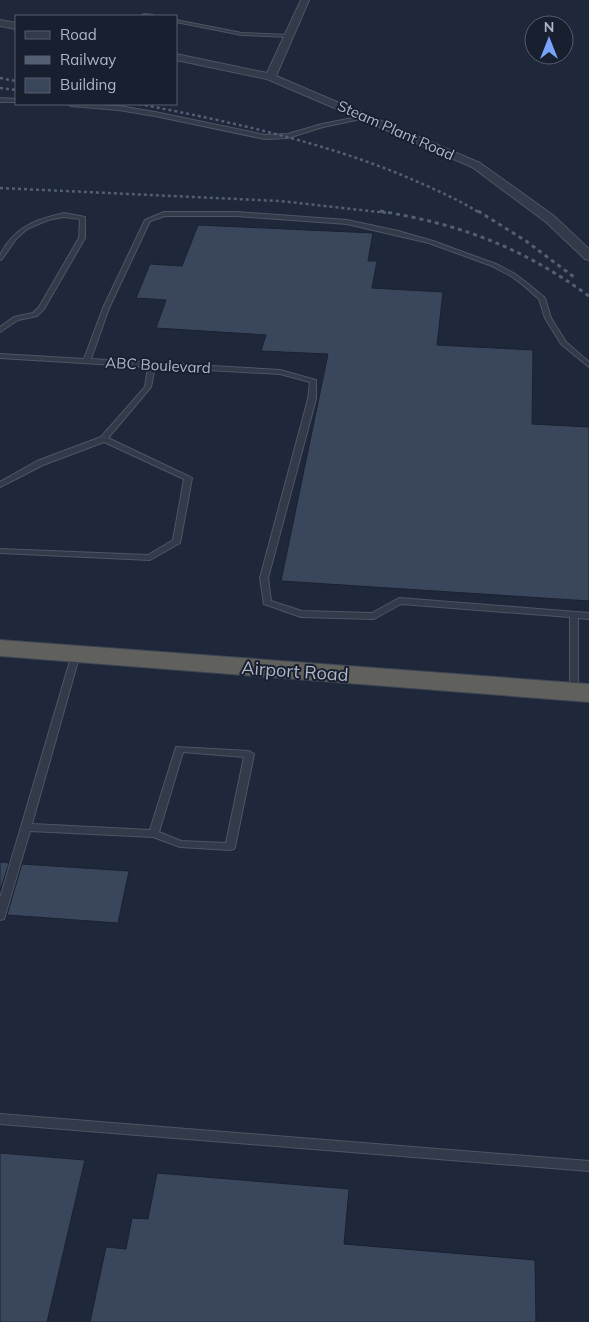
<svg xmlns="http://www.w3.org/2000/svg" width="589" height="1322" font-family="Mulish,sans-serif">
  <rect width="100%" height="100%" fill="#1f283a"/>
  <g fill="#3a465b" stroke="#1a2231">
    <path d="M 198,225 L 373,233 L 368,261 L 377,261 L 372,288 L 443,292 L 437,345 L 533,350 L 532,424 L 589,427 L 589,601 L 281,581 L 328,354 L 261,351 L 266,335 L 156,328 L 166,300 L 136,298 L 150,264 L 182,266 Z"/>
    <path d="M 0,862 L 9,863 L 0,891 Z"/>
    <path d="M 22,864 L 129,871 L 118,923 L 7,915 Z"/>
    <path d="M 0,1153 L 85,1160 L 47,1322 L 0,1322 Z"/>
    <path d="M 157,1173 L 349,1189 L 344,1244 L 535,1260 L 536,1322 L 90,1322 L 106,1247 L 126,1249 L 132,1218 L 148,1219 Z"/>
  </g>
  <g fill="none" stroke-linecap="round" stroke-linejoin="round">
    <g stroke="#4d5565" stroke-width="2">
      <g id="service">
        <path d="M 144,14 L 153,15 L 153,16 L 142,16 L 142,15 Z"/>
        <path d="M 176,20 L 242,33 L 290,35 L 292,36 L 290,37 L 242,35 L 176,22 Z"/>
        <path d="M 0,98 L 16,99 L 16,102 L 0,102 Z"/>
        <path d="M 68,104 L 87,104 L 119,106 L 155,112 L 265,135 L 288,134 L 322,124 L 368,115 L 371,117 L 323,127 L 288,138 L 265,139 L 155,116 L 119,110 L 71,106 Z"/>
        <path d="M 164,212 L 236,212 L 347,220 L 398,231 L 433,241 L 496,264 L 515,274 L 527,283 L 545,298 L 551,318 L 566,342 L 589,362 L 589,367 L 561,344 L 545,318 L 539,299 L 523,285 L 511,276 L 492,266 L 429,243 L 347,224 L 236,216 L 165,216 L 150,221 L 109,308 L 91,359 L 280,370 L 316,380 L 316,399 L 268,578 L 271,601 L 302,611 L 372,613 L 399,598 L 589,613 L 589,619 L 578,618 L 578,692 L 577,694 L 574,695 L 570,692 L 570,617 L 401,604 L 374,619 L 301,617 L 264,604 L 260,578 L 308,399 L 310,382 L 280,374 L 155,367 L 151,387 L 108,438 L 192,478 L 180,543 L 150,560 L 0,553 L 0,549 L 148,555 L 173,540 L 184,479 L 104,442 L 43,465 L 0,487 L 0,482 L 37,461 L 101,437 L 145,387 L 148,367 L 0,358 L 0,354 L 84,359 L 103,308 L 145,220 Z"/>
        <path d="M 64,213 L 85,217 L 85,238 L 44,309 L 37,316 L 18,320 L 0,332 L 0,327 L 14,317 L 33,313 L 39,307 L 79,238 L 80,219 L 64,217 L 48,220 L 27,229 L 16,239 L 2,259 L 0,260 C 0,253 2,251 6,245 C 21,224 39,219 64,213 Z"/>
        <path d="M 76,651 L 80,654 L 32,824 L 150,830 L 176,747 L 249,751 L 254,754 L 235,847 L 234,849 L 230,850 L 180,847 L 153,837 L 30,831 L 5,916 L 4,919 L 0,920 L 0,898 L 72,654 ZM 183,752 L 244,757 L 226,843 L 181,841 L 159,832 Z"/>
        <path d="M 0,1114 L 589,1161 L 589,1171 L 0,1124 Z"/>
      </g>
    </g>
    <g stroke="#4d5565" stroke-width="2">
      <g id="minor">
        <path d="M 301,0 L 309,0 L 276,76 L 480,163 L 554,216 L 589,249 L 589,260 L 585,259 L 546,222 L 472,167 L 267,79 L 176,60 L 176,54 L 267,73 Z"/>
        <path d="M 0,20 L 16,23 L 16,29 L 0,26 Z"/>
      </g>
    </g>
    <g stroke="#3d4555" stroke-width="2">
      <path id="trunk" d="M 0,640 L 589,684 L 589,702 L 0,656 Z"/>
    </g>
    <use href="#service" fill="#333b4a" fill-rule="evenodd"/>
    <use href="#minor" fill="#333b4a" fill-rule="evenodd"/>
    <use href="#trunk" fill="#60605d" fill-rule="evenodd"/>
    <g stroke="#545e72" stroke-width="2.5" stroke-dasharray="3 3" stroke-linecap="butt">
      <path d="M 0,78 L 16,81"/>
      <path d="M 0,88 L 16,90"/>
      <path d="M 139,104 C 227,121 314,140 397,173 C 425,185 454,197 480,213"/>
      <path d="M 0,188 L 280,201 L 388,213"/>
    </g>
    <g stroke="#545e72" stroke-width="3" stroke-dasharray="4 4" stroke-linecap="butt">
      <path d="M 380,211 C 463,225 521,247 589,296"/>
      <path d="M 478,211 L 526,241 L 574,277"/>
    </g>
  </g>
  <g text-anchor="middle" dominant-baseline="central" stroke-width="4" stroke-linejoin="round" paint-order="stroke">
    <g font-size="15" fill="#adb5c7" stroke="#18202f">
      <text transform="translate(396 130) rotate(24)">Steam Plant Road</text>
      <text transform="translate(158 365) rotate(3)">ABC Boulevard</text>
    </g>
    <g font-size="18" fill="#adb5c7" stroke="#18202f">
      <text transform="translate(295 671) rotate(4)">Airport Road</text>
    </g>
  </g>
  <rect x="15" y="15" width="162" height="90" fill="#18202f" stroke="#545c6c"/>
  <rect x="25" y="31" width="25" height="8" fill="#333b4a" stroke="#545c6c"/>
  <text x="60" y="40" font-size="15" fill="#adb5c7">Road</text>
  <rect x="25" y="56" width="25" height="8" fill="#545e72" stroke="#545c6c"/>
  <text x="60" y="65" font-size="15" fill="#adb5c7">Railway</text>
  <rect x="25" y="78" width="25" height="15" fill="#3a465b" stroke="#545c6c"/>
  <text x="60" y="90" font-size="15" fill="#adb5c7">Building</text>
  <g transform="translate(549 40)"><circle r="24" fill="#18202f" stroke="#545c6c"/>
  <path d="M0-4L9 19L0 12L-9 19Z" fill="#7aa3ff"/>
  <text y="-8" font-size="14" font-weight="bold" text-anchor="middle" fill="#adb5c7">N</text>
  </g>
</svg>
